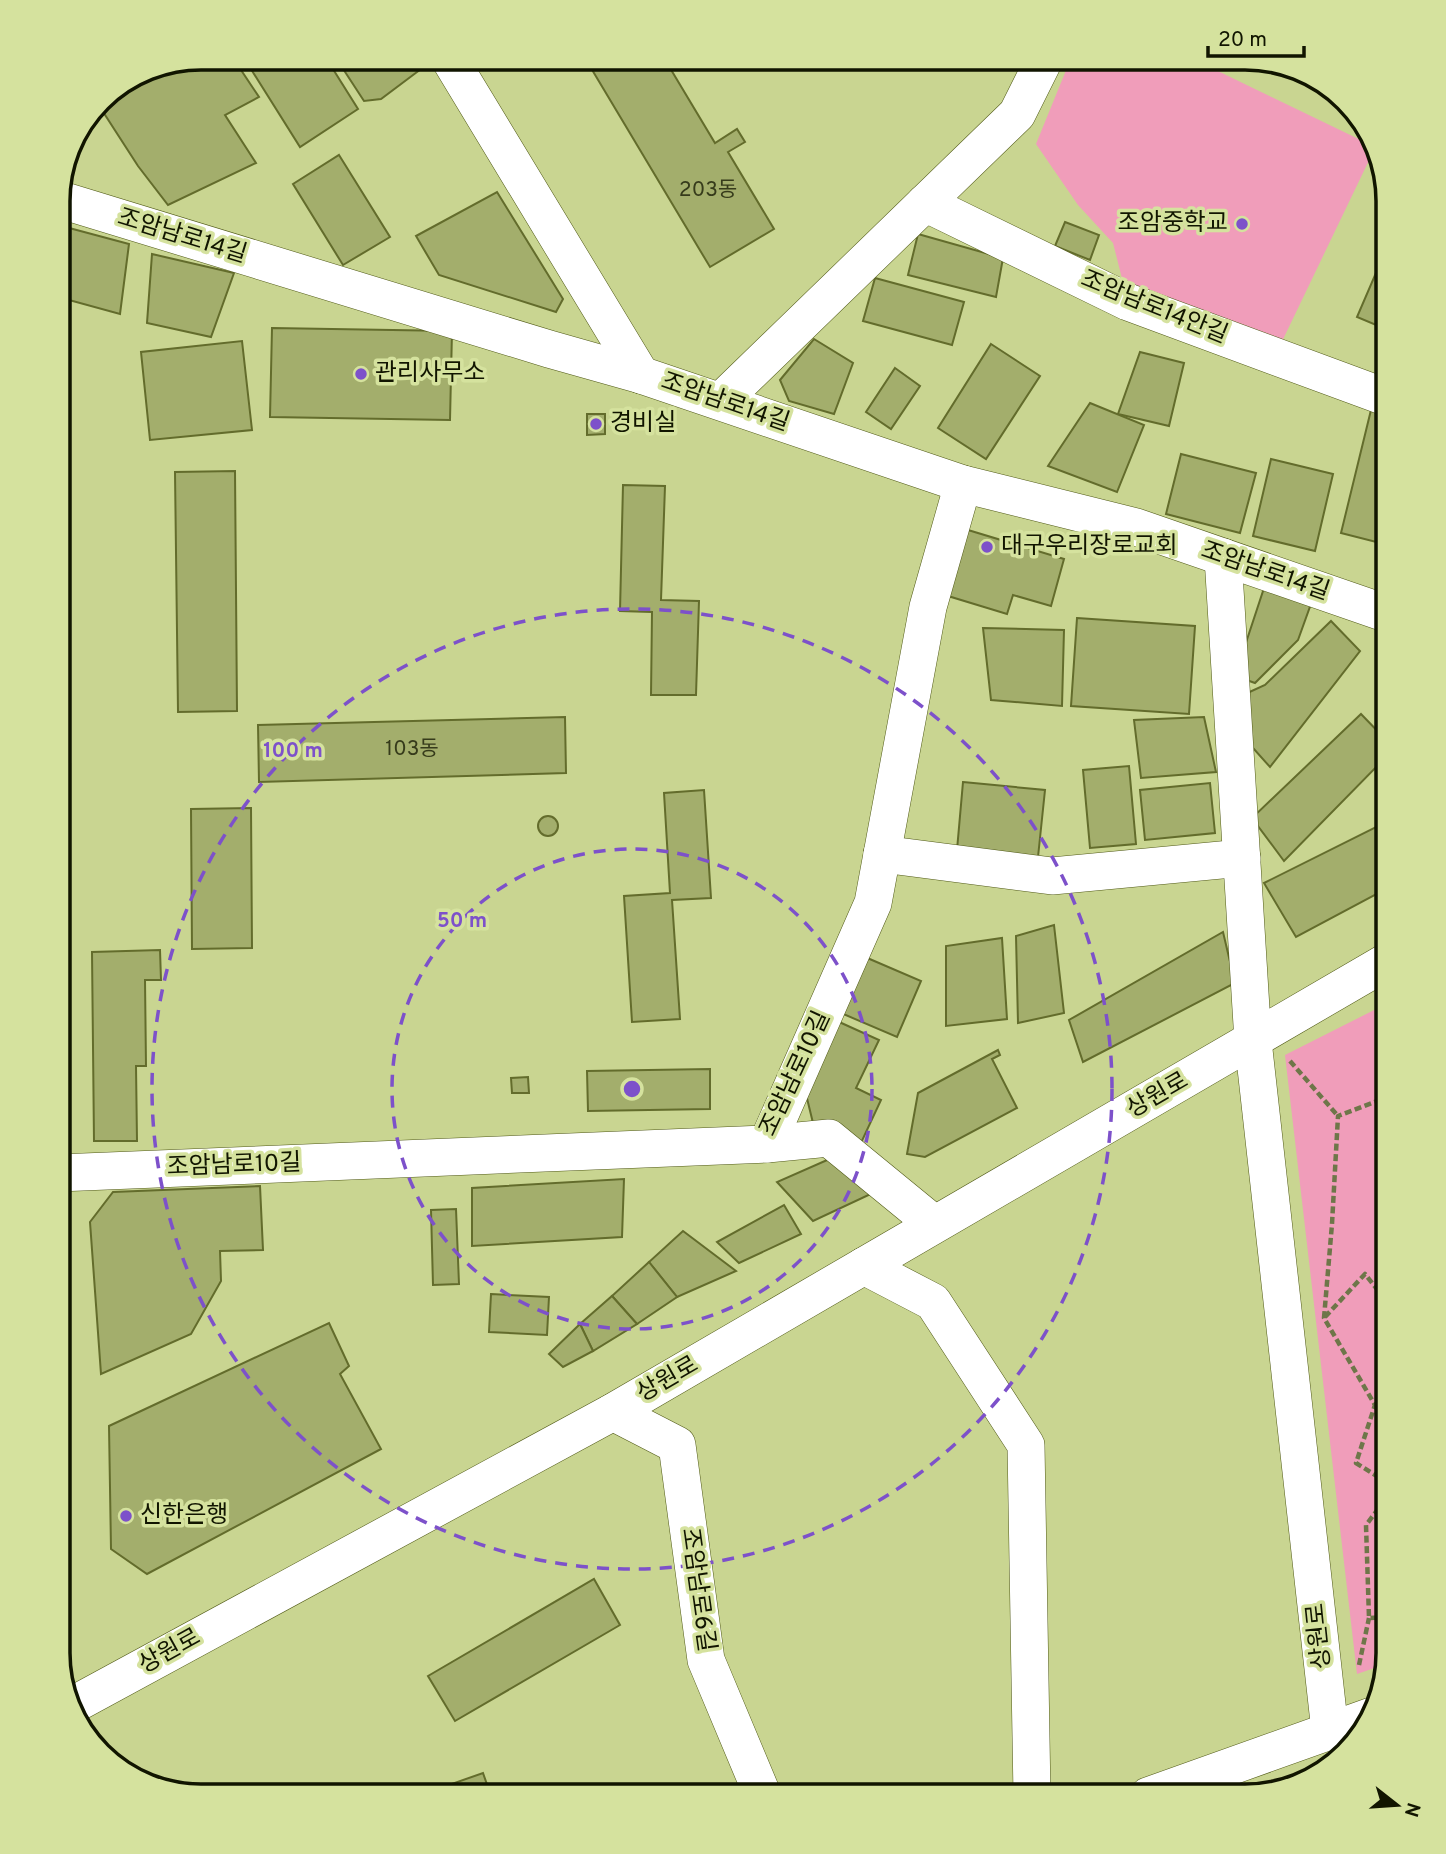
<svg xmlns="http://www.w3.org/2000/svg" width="1446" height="1854" font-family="Overpass,'Noto Sans KR',sans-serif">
  <rect width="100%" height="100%" fill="#c9d591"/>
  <g fill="#f09dba">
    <path d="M 1071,58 L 1191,58 L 1371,145 L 1373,152 L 1275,356 L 1128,302 L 1113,243 L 1078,205 L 1036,144 Z"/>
    <path d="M 1388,1003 L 1388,1654 L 1386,1664 L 1357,1674 L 1285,1055 Z"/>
  </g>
  <g fill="#a3ae6c" stroke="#636c2c" stroke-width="2">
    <path d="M 201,58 L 233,58 L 259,97 L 225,115 L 256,163 L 168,205 L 138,166 L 98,104 L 106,93 L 146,68 Z"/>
    <path d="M 244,58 L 326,58 L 358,109 L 300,147 Z"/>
    <path d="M 336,58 L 432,58 L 433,60 L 381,99 L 364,101 Z"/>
    <path d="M 585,58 L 664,58 L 715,143 L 737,129 L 745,142 L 728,152 L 774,229 L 710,267 Z"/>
    <path d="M 339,155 L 390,237 L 343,265 L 293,184 Z"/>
    <path d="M 497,192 L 563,299 L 556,312 L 439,275 L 416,236 Z"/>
    <path d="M 1065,222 L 1099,235 L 1090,260 L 1055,246 Z"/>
    <path d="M 58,225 L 129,244 L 120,314 L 58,297 Z"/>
    <path d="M 918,234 L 1003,258 L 996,297 L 908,275 Z"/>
    <path d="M 1388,245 L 1388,330 L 1357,317 Z"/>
    <path d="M 152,254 L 234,273 L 211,337 L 147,323 Z"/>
    <path d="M 875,278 L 964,302 L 952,345 L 863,321 Z"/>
    <path d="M 272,328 L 452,331 L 450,420 L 270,417 Z"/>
    <path d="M 814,339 L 853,363 L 834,414 L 789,401 L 780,380 Z"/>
    <path d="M 242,341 L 252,430 L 150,440 L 141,352 Z"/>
    <path d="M 991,344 L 1040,376 L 986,459 L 938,428 Z"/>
    <path d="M 1140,352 L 1184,363 L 1169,426 L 1118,414 Z"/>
    <path d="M 895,368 L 920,386 L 891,429 L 866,412 Z"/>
    <path d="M 1090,403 L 1144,425 L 1117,492 L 1048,466 Z"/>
    <path d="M 1371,410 L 1388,414 L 1388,545 L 1341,533 Z"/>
    <path d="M 587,414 L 605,414 L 605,434 L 587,435 Z"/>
    <path d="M 1181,454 L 1256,473 L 1240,533 L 1166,514 Z"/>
    <path d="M 1271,459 L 1333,474 L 1315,551 L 1253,536 Z"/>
    <path d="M 235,471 L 237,711 L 178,712 L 175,472 Z"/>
    <path d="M 623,485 L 665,486 L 661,600 L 699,601 L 696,695 L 651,695 L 652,612 L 620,611 Z"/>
    <path d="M 968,530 L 1064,559 L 1051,606 L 1013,595 L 1007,614 L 948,596 Z"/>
    <path d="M 1265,585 L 1312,601 L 1298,640 L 1255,683 L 1235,676 Z"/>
    <path d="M 1077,618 L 1195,626 L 1189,714 L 1071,706 Z"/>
    <path d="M 1331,621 L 1360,651 L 1270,767 L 1245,739 L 1243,695 L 1265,685 Z"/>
    <path d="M 983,628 L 1064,630 L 1062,706 L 991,700 Z"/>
    <path d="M 1361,714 L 1388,742 L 1388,755 L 1284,861 L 1252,818 Z"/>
    <path d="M 565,717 L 566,773 L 259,782 L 258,725 Z"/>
    <path d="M 1204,717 L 1216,772 L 1141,778 L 1134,720 Z"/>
    <path d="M 1129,766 L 1136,844 L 1090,848 L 1083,770 Z"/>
    <path d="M 963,782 L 1045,790 L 1038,857 L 957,850 Z"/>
    <path d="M 1210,783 L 1215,833 L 1145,840 L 1140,790 Z"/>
    <path d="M 704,790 L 711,898 L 672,900 L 680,1019 L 632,1022 L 624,896 L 670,893 L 664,793 Z"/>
    <path d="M 251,808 L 252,948 L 192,949 L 191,809 Z"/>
    <circle cx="548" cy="826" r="10"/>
    <path d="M 1388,821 L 1388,888 L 1296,937 L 1264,883 Z"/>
    <path d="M 1054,925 L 1064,1013 L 1018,1023 L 1016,936 Z"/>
    <path d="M 1223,932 L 1235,983 L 1083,1062 L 1069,1020 Z"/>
    <path d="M 1002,938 L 1007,1019 L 946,1026 L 946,946 Z"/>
    <path d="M 160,950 L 161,980 L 145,980 L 146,1066 L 136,1066 L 137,1141 L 94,1141 L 92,952 Z"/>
    <path d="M 865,957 L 921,981 L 897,1037 L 841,1013 Z"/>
    <path d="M 837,1021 L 879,1040 L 856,1088 L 881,1100 L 860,1145 L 813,1123 L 805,1090 Z"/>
    <path d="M 998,1050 L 1000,1055 L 992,1059 L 1017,1108 L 925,1157 L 907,1154 L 918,1093 Z"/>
    <path d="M 710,1069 L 710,1109 L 588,1111 L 587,1071 Z"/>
    <path d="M 528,1077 L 529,1093 L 512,1093 L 511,1078 Z"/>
    <path d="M 834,1157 L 875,1192 L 813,1221 L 777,1182 Z"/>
    <path d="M 624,1179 L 622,1237 L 472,1246 L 472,1188 Z"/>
    <path d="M 260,1186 L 263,1250 L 220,1251 L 221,1281 L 191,1334 L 101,1374 L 90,1222 L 113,1192 Z"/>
    <path d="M 784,1205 L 801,1234 L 739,1263 L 717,1242 Z"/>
    <path d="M 456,1209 L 459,1284 L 433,1285 L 431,1210 Z"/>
    <path d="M 683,1231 L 736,1271 L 677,1297 L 649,1262 Z"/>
    <path d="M 649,1262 L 677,1297 L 637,1324 L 612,1296 Z"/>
    <path d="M 491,1294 L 549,1297 L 547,1335 L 489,1332 Z"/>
    <path d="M 612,1296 L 637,1324 L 593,1351 L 580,1324 Z"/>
    <path d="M 329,1323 L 349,1366 L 340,1374 L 381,1449 L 147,1574 L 111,1549 L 109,1426 Z"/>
    <path d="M 580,1324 L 593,1351 L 563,1367 L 549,1354 Z"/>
    <path d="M 594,1579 L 620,1625 L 455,1721 L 428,1676 Z"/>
    <path d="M 483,1773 L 491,1796 L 427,1796 L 426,1793 Z"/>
  </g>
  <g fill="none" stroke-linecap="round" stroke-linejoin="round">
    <g stroke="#515a17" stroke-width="38">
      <g id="minor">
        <path d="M 449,58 L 641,375"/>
        <path d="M 58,199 L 549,349 L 641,375 L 963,484 L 1136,527 L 1388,614"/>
        <path d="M 925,203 L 1128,302 L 1388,398"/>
        <path d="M 721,401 L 1017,114 L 1045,58"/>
        <path d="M 1223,557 L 1253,1041 L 1330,1731"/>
        <path d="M 882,854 L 1052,876 L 1242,858"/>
        <path d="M 767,1144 L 829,1138 L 934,1224"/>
        <path d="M 58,1173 L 767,1144 L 873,903 L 928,607 L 963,484"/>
        <path d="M 864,1266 L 933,1302 L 1026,1445 L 1032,1796"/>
        <path d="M 613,1412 L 677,1445 L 706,1660 L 763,1796"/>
        <path d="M 73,1705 L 613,1412 L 1388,961"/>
        <path d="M 1148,1796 L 1372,1716"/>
      </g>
    </g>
    <g stroke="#6e7649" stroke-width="4.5" stroke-dasharray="7 3.5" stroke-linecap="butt">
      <path d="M 1290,1061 L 1338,1116"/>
      <path d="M 1325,1317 L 1365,1274 L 1388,1303"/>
      <path d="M 1388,1483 L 1356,1463 L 1375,1405 L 1324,1318 L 1332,1224 L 1338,1116 L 1388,1097"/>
      <path d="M 1388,1617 L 1369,1618 L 1366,1525 L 1388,1496"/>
      <path d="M 1359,1665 L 1369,1618"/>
    </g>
    <use href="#minor" stroke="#fff" stroke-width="37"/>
  </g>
  <g fill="none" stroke="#7d51ca" stroke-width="3.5" stroke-dasharray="12 9">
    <circle cx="632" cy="1089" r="240"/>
    <circle cx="632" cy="1089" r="480"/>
  </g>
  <g fill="#7d51ca" stroke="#d5e29e" stroke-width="2.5">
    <circle cx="1242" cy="224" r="7"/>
    <circle cx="361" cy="374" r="7"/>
    <circle cx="596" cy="424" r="7"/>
    <circle cx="987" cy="547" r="7"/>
    <circle cx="126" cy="1516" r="7"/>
  </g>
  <g text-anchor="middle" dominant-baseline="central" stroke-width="7" stroke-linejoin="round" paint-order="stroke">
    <g font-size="21" fill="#363b1b">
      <text x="708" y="190">203동</text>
      <text x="412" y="749">103동</text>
    </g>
    <g font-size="24" fill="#111500" stroke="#d5e29e" text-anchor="start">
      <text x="1228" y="224" text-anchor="end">조암중학교</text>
      <text x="375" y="374">관리사무소</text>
      <text x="610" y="424">경비실</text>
      <text x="1001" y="547">대구우리장로교회</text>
      <text x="140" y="1516">신한은행</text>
    </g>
    <g font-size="24" fill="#111500" stroke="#d5e29e">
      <text transform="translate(182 237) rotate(17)">조암남로14길</text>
      <text transform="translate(1154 308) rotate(22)">조암남로14안길</text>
      <text transform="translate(725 403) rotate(19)">조암남로14길</text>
      <text transform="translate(1265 572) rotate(19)">조암남로14길</text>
      <text transform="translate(796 1074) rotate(-65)">조암남로10길</text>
      <text transform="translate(1158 1096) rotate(-30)">상원로</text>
      <text transform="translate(234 1166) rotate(-2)">조암남로10길</text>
      <text transform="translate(668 1380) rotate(-30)">상원로</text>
      <text transform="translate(697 1590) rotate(82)">조암남로6길</text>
      <text transform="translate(1320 1636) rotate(-96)">상원로</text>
      <text transform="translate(170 1652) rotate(-29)">상원로</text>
    </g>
  </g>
  <path d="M0 0H1446V1854H0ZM201 70H1245A131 131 0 0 1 1376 201V1653A131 131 0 0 1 1245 1784H201A131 131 0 0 1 70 1653V201A131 131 0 0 1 201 70Z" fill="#d5e29e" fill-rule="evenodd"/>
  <path fill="none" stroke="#111500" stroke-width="3.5" d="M201 70H1245A131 131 0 0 1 1376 201V1653A131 131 0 0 1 1245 1784H201A131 131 0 0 1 70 1653V201A131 131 0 0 1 201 70Z"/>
  <circle cx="632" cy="1089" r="10" fill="#7d51ca" stroke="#d5e29e" stroke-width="3.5"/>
  <g font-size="21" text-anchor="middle" font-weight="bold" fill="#7d51ca" stroke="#d5e29e" stroke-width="7" stroke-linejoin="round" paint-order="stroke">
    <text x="293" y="757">100 m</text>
    <text x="462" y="927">50 m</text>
  </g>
  <g transform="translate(1397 1805) rotate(107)" stroke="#d5e29e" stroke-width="5" paint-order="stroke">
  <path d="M0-5L12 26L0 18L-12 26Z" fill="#111500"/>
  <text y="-10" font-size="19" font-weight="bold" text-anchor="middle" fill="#111500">N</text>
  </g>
  <path d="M1208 46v10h96v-10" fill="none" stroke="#111500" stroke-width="3.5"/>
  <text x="1218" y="46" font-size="21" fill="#111500" stroke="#d5e29e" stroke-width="5" paint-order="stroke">20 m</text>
</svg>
